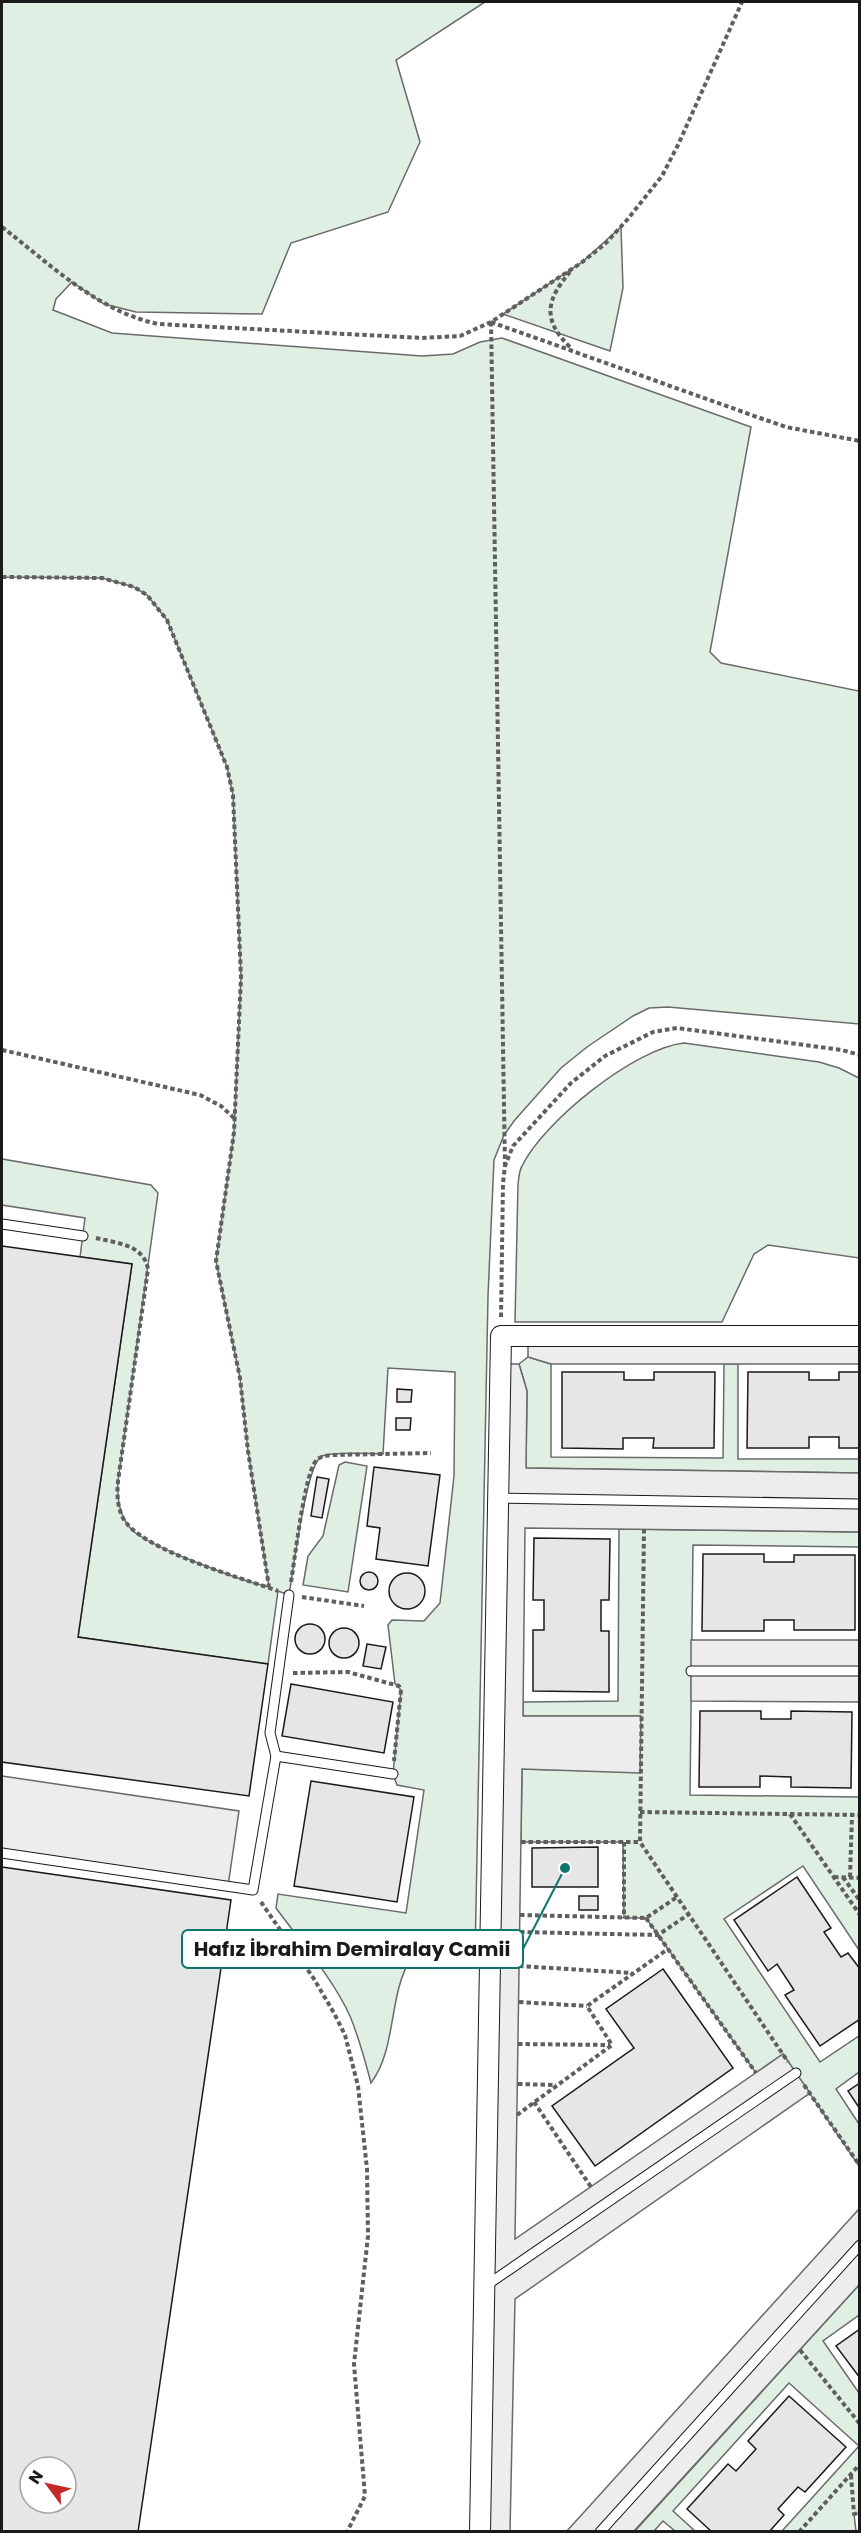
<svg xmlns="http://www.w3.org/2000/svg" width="861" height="2533" font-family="Poppins,sans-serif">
  <rect width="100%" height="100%" fill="#fff"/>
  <g fill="#e0efe3" stroke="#6a6a6a" stroke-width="1.5">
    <path d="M 2,2 L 485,2 L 396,60 L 420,142 L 388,212 L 291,243 L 262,314 L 136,312 L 104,304 L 72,282 L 56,299 L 53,310 L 112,333 L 422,356 L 453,354 L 480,342 L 502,338 L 751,427 L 710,652 L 721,663 L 859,691 L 859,1024 L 668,1007 L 649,1008 L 633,1016 L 587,1047 L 561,1068 L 514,1121 L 504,1135 L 494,1160 L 488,1296 L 475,1957 L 421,1956 L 410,1960 C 388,1997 397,2048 371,2083 C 365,2060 359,2038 350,2016 C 332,1977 301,1942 276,1908 L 278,1894 L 406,1913 L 424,1790 L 397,1785 L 393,1774 L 401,1690 L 395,1684 L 388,1625 L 392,1620 L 424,1621 L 440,1603 L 454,1476 L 455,1372 L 388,1368 L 383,1454 C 367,1454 336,1451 322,1456 C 306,1463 293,1573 289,1595 L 278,1591 L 268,1664 L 78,1637 L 132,1264 L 80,1257 L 85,1218 L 2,1205 L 2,1159 L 151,1185 L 158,1193 L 118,1481 C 117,1499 119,1515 131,1529 C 149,1547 242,1581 269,1587 L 248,1451 L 240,1378 L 216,1261 L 234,1132 L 241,977 L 233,795 L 227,767 L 167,620 L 147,595 L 134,587 L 102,578 L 2,577 Z"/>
    <path d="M 621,227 L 623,288 L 610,351 L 503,314 L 581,263 Z"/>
    <path d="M 684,1043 L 819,1062 L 839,1068 L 859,1078 L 859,1258 L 768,1245 L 754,1254 L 722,1322 L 515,1322 L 518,1184 C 519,1178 519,1171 522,1166 C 543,1122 635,1048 684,1043 Z"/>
    <path d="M 528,1357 L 551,1364 L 551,1457 L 723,1458 L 724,1364 L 738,1364 L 738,1459 L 859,1459 L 859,1473 L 526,1468 L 527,1391 L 519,1364 Z"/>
    <path d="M 345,1462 L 367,1466 L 348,1592 L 303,1585 L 308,1556 L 323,1536 L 339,1465 Z"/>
    <path d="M 619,1529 L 859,1532 L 859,1547 L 693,1545 L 690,1795 L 859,1797 L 859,1950 L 803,1866 L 724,1919 L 820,2062 L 859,2036 L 859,2072 L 836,2089 L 859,2124 L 859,2166 L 783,2054 L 756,2073 L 646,1918 L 624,1918 L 623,1842 L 521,1842 L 522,1769 L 640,1772 L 640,1716 L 523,1716 L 523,1702 L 618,1701 Z"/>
    <path d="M 859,2285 L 859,2315 L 823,2341 L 859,2393 L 860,2513 L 854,2514 L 856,2531 L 782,2531 L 859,2446 L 789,2383 L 673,2511 L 695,2531 L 675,2531 L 663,2521 L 654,2531 L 634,2532 Z"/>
  </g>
  <g fill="#ededed" stroke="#6a6a6a" stroke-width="1.5">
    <path d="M 528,1336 L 859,1336 L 859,1364 L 551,1364 L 528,1357 Z"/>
    <path d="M 501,1364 L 519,1364 L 527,1391 L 526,1468 L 859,1473 L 860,1532 L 525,1528 L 523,1716 L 641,1716 L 640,1773 L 522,1769 L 515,2239 L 783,2054 L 810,2093 L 515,2299 L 510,2531 L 480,2532 Z"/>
    <path d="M 691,1640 L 859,1640 L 859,1702 L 691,1701 Z"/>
    <path d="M 2,1776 L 239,1811 L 228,1886 L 2,1853 Z"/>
    <path d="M 859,2209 L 859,2285 L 634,2531 L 566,2532 Z"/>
  </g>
  <g fill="#e6e6e6" stroke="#1a1a1a" stroke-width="1.5" fill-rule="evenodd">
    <path d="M 2,1246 L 132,1264 L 78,1637 L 268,1664 L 249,1796 L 2,1762 Z"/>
    <path d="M 562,1372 L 624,1372 L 624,1380 L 654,1380 L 654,1372 L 715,1372 L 714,1448 L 653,1448 L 654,1438 L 623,1438 L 623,1449 L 562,1448 Z"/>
    <path d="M 748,1372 L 809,1372 L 809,1380 L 839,1380 L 839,1372 L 860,1372 L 860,1448 L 839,1448 L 839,1437 L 809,1437 L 809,1448 L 747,1448 Z"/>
    <path d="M 397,1389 L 412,1390 L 411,1402 L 397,1402 Z"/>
    <path d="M 396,1418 L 411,1418 L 410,1430 L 396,1430 Z"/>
    <path d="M 374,1467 L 440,1475 L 428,1566 L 376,1559 L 380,1528 L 367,1526 Z"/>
    <path d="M 317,1477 L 329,1479 L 322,1518 L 311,1516 Z"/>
    <path d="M 534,1538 L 610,1539 L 609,1600 L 601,1600 L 601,1631 L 609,1631 L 609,1692 L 533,1691 L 533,1630 L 544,1630 L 544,1600 L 533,1600 Z"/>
    <path d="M 703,1554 L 764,1554 L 764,1562 L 794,1562 L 794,1555 L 855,1555 L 855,1630 L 794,1630 L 794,1620 L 764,1620 L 764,1631 L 702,1631 Z"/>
    <circle cx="369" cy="1581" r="9"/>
    <circle cx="407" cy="1591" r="18"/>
    <circle cx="310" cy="1639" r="15"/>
    <circle cx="344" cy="1643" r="15"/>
    <path d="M 367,1644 L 386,1647 L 381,1669 L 363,1666 Z"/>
    <path d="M 291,1684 L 393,1702 L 384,1753 L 282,1736 Z"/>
    <path d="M 700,1711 L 761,1711 L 761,1719 L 791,1719 L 791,1711 L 852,1712 L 851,1788 L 791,1787 L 791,1777 L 760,1776 L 760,1787 L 699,1787 Z"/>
    <path d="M 311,1781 L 414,1797 L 397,1902 L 294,1886 Z"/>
    <path d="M 598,1847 L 598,1887 L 532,1887 L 532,1848 Z"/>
    <path d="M 2,1867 L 231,1900 L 138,2532 L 2,2532 ZM 30,2467 L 66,2467 L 66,2503 L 30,2503 Z"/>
    <path d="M 797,1877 L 831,1928 L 824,1932 L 841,1957 L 848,1953 L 860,1969 L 860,2019 L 820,2046 L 785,1995 L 794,1990 L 777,1964 L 768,1971 L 734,1920 Z"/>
    <rect x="579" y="1896" width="19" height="14"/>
    <path d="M 663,1969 L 733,2068 L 595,2166 L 552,2106 L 634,2048 L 606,2009 Z"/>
    <path d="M 860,2083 L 860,2109 L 848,2091 Z"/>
    <path d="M 860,2329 L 860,2378 L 836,2346 Z"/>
    <path d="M 789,2396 L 846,2447 L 805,2492 L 798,2487 L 778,2509 L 784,2515 L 769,2532 L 712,2532 L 687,2509 L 728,2464 L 736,2471 L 756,2449 L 748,2441 Z"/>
  </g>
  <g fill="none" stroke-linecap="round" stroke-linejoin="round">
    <g stroke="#1a1a1a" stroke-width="11">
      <g id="service">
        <path d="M 2,1224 L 83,1236"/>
        <path d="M 498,1498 L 860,1504"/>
        <path d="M 691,1671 L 860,1671"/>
        <path d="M 276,1756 L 270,1733 L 289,1595"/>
        <path d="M 2,1853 L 253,1890 L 276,1756 L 393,1774"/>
        <path d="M 484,2287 L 796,2073"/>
        <path d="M 600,2532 L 860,2245"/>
      </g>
    </g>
    <g stroke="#1a1a1a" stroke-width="22">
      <path id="minor" d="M 480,2532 L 501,1336 L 860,1336"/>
    </g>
    <g stroke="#5f5f5f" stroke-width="4" stroke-dasharray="4.5 3" stroke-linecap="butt">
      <path d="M 2,227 C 50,264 97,311 158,324 L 422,338 L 460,336 L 491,322 L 581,263 L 605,244 L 627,220 L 662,176 L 678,145 L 742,2"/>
      <path d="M 491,322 L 505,1166"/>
      <path d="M 491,322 L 760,418 L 786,427 L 860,441"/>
      <path d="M 570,347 C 542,320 546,300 570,272"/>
      <path d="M 2,577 L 102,578 L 134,587 L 147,595 L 167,620 L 227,767 L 233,795 L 241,977 L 234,1132 L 216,1261 L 240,1378 L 248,1451 L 269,1587"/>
      <path d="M 2,1050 L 200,1095 L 221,1106 L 234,1118"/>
      <path d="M 96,1238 C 117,1243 144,1245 148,1269 L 118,1481 C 117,1494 117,1506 123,1518 C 140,1550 242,1578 278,1591"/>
      <path d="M 501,1317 L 503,1183 L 505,1166 L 513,1146 L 571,1083 L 605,1056 L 653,1032 L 677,1028 L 842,1050 L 860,1055"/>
      <path d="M 644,1529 L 640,1842 L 788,2062"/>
      <path d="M 291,1582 C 295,1558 304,1479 315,1462 C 320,1456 325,1456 332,1455 L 431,1453"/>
      <path d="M 302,1597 L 364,1606"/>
      <path d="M 293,1673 L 348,1672 L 399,1686 L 401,1690 L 394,1761"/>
      <path d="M 640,1812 L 860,1815"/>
      <path d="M 790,1814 L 860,1915"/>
      <path d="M 521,1842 L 640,1842"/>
      <path d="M 624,1842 L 624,1918"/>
      <path d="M 834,1877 L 860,1878"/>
      <path d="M 843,1877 L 860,1901"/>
      <path d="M 850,1877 L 852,1815"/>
      <path d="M 261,1902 L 314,1979 L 334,2013 L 345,2035 L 358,2086 L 367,2169 L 368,2236 L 354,2364 L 365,2496 L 347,2532"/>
      <path d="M 520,1915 L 646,1918 L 677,1897"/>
      <path d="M 646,1918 L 756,2073"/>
      <path d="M 520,1932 L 658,1935 L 689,1914"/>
      <path d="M 519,1966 L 632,1973"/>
      <path d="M 519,2002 L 587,2006"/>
      <path d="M 518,2044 L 610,2045"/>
      <path d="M 518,2084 L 556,2085"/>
      <path d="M 804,2085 L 860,2166"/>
      <path d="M 534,2102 L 591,2187"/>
      <path d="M 517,2115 L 612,2045 L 587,2006 L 668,1949"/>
      <path d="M 800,2350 L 860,2424"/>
      <path d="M 851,2475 L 854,2514 L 860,2513"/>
      <path d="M 799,2532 L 860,2464"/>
    </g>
    <use href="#service" stroke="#fff" stroke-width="9"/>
    <use href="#minor" stroke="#fff" stroke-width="20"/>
  </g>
  <path fill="none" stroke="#0f766e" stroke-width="2" d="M565 1868L523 1949"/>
  <circle fill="#0f766e" stroke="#fff" stroke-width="2" cx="565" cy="1868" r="6"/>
  <rect fill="#fff" stroke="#0f766e" stroke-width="2" x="182" y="1930" width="341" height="38" rx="6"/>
  <g font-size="20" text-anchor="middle" font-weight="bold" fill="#1a1a1a">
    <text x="352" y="1956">Hafız İbrahim Demiralay Camii</text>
  </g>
  <rect width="861" height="2533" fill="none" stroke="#1a1a1a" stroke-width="6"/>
  <g transform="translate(48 2485) rotate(303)"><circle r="28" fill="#ffffff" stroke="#a3a3a3" stroke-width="1.5"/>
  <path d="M0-4.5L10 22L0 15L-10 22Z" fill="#c62828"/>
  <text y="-9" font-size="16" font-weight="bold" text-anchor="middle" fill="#1a1a1a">N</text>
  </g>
</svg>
